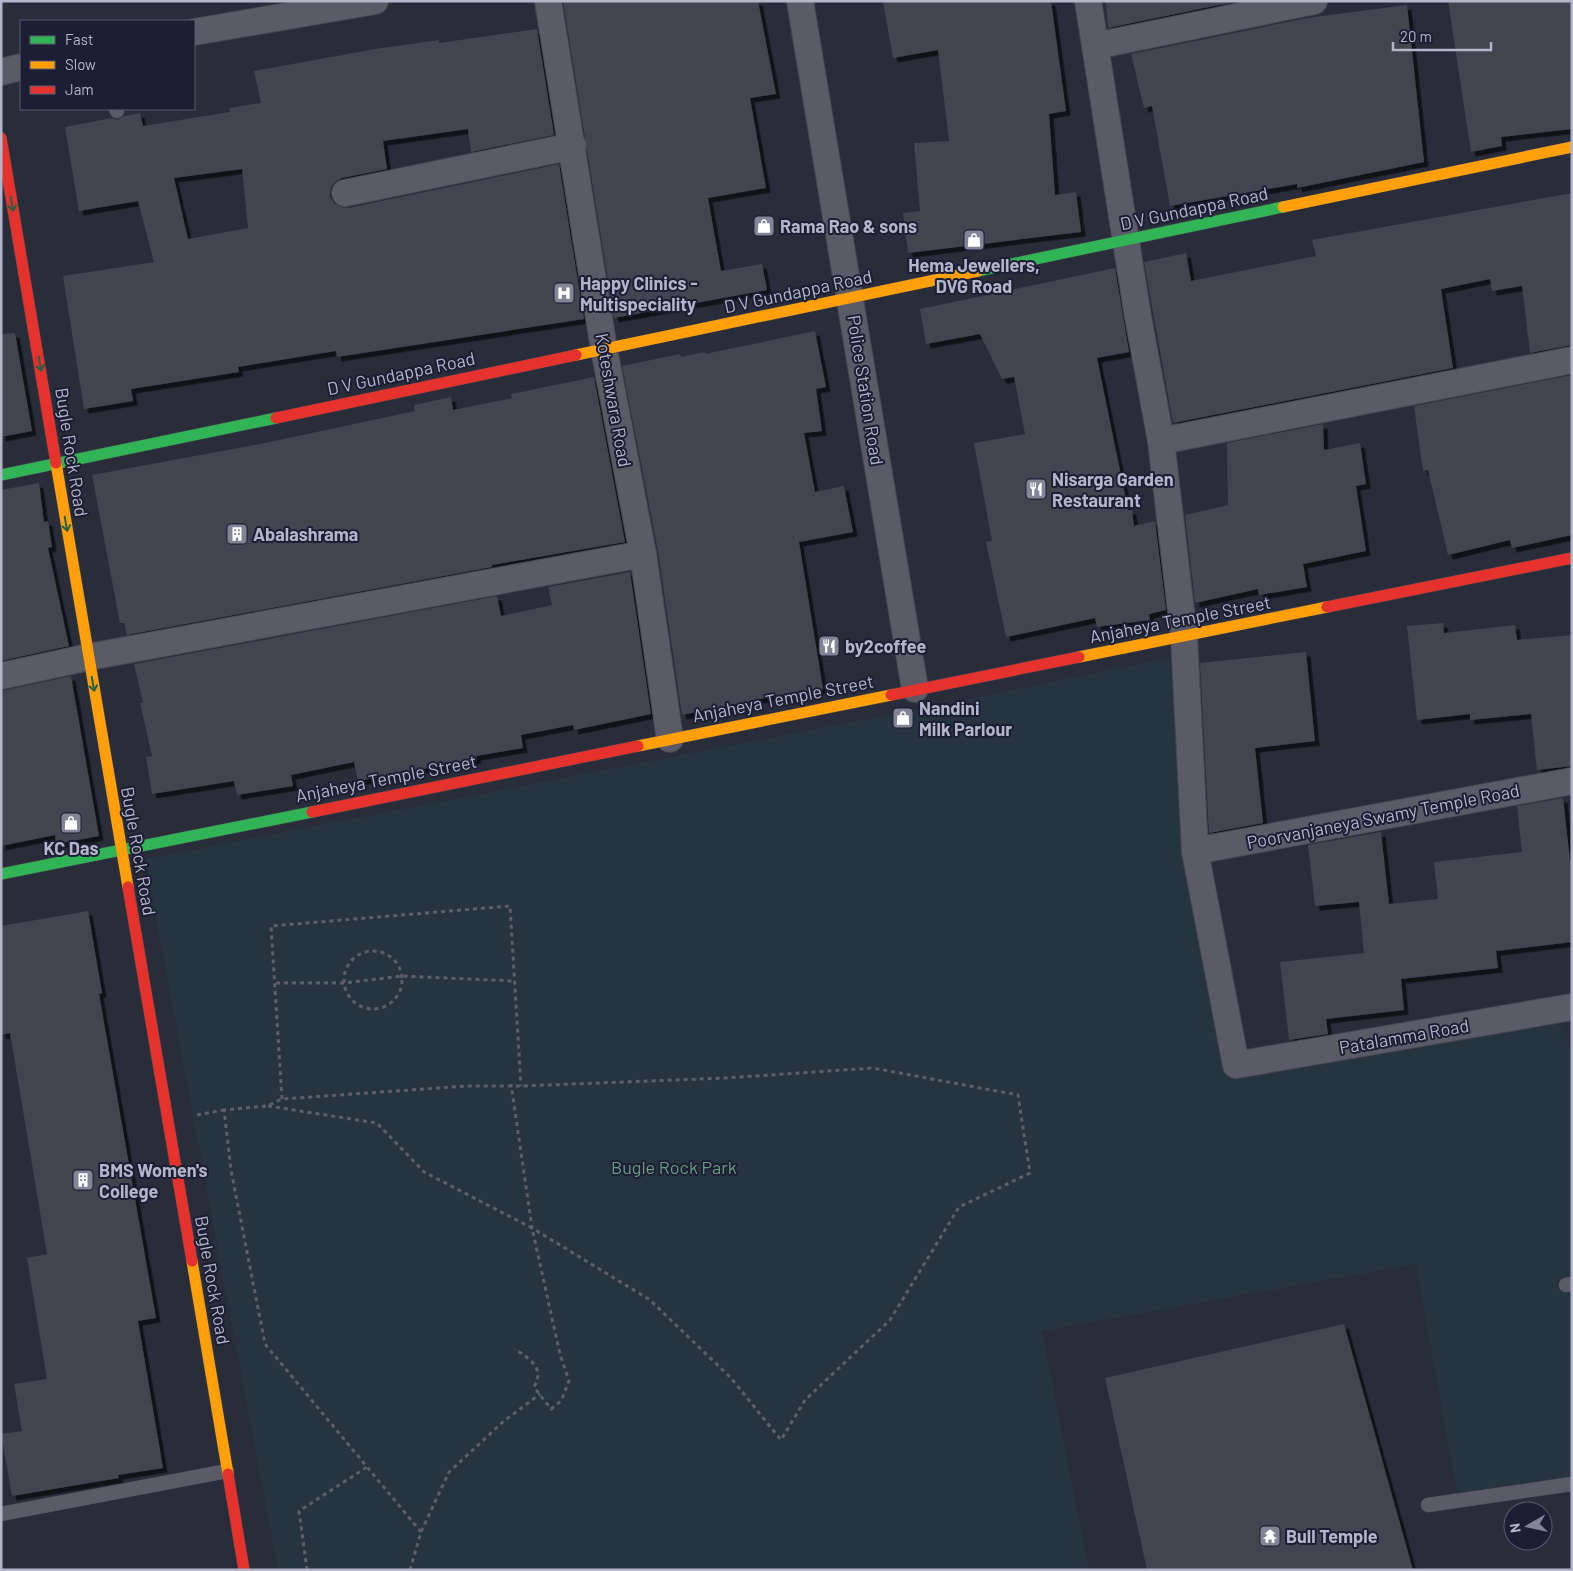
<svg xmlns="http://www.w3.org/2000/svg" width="1573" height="1571" font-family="Barlow,sans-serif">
  <defs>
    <filter id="shadow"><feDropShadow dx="4.5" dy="4.5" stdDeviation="0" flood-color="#0009"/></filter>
  </defs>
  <rect width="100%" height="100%" fill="#292c39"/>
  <path fill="#26343f" d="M 1175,657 L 1183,854 L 1230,1077 L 1557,1018 L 1572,1054 L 1572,1487 L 1459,1504 L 1416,1264 L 1042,1331 L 1089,1570 L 278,1570 L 145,859 L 919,709 Z"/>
  <g fill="#424450" fill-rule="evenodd" filter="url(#shadow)">
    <path d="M 563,1 L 758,1 L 776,94 L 750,98 L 766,188 L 708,198 L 721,271 L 762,264 L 767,290 L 614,318 Z"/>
    <path d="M 883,1 L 1051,1 L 1066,111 L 1049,114 L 1055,195 L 1076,192 L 1081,232 L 908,253 L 903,213 L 920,211 L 914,143 L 949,141 L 938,50 L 893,58 Z"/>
    <path d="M 1106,1 L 1238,1 L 1108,28 Z"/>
    <path d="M 1448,1 L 1572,1 L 1572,129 L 1501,137 L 1502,146 L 1471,152 Z"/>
    <path d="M 1407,5 L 1424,162 L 1297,188 L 1297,184 L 1170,206 L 1152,106 L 1144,108 L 1131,54 L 1307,18 Z"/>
    <path d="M 537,29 L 554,135 L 471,152 L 468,129 L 383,141 L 387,169 L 342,178 L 335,182 L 331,188 L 330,196 L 334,203 L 341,207 L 348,208 L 559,164 L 584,319 L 337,357 L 336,351 L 238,367 L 239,372 L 131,389 L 133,401 L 84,409 L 63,276 L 154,262 L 138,201 L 79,211 L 65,127 L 112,118 L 117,120 L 124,116 L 140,113 L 143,126 L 230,112 L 229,108 L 261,103 L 254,71 L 375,49 L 439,40 L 439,43 ZM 242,169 L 248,228 L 188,239 L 174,178 Z"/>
    <path d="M 1572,193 L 1572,345 L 1530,353 L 1522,286 L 1492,291 L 1490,279 L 1441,289 L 1453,368 L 1173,423 L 1144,262 L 1186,253 L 1191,281 L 1316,256 L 1312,240 Z"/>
    <path d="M 1115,268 L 1129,352 L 1097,358 L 1128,510 L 1132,510 L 1134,526 L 1155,521 L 1166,610 L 1149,614 L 1150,620 L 1097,627 L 1095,618 L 1006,637 L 986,542 L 992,541 L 974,443 L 1025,434 L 1014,377 L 1002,379 L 980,334 L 926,344 L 920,309 Z"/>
    <path d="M 815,331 L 826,387 L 816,389 L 822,431 L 804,433 L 815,492 L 844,486 L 853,532 L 799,542 L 823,689 L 794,694 L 794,692 L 682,715 L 658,551 L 622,366 L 680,354 L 681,357 L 705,352 L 705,354 Z"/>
    <path d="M 15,333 L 32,431 L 1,437 L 1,334 Z"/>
    <path d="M 1572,375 L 1572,535 L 1512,548 L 1510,540 L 1448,555 L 1428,470 L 1423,471 L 1414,406 Z"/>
    <path d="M 594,377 L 625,542 L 492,565 L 492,567 L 127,635 L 124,623 L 120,623 L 92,475 L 260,444 L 415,411 L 414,405 L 451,397 L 453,410 L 512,398 L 511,394 Z"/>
    <path d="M 1323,424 L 1324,450 L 1360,443 L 1366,484 L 1356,486 L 1366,551 L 1303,564 L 1307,587 L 1259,595 L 1258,589 L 1195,603 L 1185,515 L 1228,505 L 1227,443 Z"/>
    <path d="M 39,483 L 44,522 L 48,521 L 52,547 L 48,548 L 69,646 L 1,661 L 1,490 Z"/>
    <path d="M 630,572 L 651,714 L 574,730 L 573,725 L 521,735 L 523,748 L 476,756 L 477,759 L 358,781 L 354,762 L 291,775 L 293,786 L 237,795 L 234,781 L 152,794 L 146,757 L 152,756 L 140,703 L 143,703 L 134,664 L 497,596 L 501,616 L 552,605 L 548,587 Z"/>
    <path d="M 1443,623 L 1444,633 L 1515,625 L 1517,640 L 1572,635 L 1572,766 L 1537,770 L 1531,714 L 1470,720 L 1470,714 L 1417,720 L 1407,626 Z"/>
    <path d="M 1306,652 L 1315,741 L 1255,748 L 1263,823 L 1209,833 L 1200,663 Z"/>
    <path d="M 71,676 L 99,836 L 56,844 L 55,835 L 1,846 L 1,691 Z"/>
    <path d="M 1563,798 L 1570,860 L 1572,859 L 1572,942 L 1496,951 L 1498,968 L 1401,979 L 1404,1010 L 1326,1019 L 1328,1034 L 1289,1040 L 1280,962 L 1364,953 L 1359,902 L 1315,906 L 1308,845 L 1381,832 L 1389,904 L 1438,899 L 1434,862 L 1522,852 L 1517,806 Z"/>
    <path d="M 88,911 L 102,993 L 99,994 L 156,1318 L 138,1321 L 163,1468 L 118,1475 L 119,1478 L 12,1496 L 1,1434 L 22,1431 L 14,1384 L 47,1379 L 27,1258 L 47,1254 L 10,1033 L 1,1035 L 1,926 Z"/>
    <path d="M 1344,1324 L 1413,1570 L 1147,1570 L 1105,1378 Z"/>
  </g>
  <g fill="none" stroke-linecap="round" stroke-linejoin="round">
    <g stroke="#464852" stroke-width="15">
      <g id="lane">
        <path d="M 116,109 L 117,111"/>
        <path d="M 1566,1285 L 1572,1284"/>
        <path d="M 1428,1505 L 1572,1484"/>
        <path d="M 1,1514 L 227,1471"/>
      </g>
    </g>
    <g stroke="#464852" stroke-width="28">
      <g id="street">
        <path d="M 548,1 L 604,349 L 643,554 L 670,739"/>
        <path d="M 800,1 L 915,689"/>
        <path d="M 1088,1 L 1138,317 L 1161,441 L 1184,636 L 1195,851 L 1236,1065 L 1572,1007"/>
        <path d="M 194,32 L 375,1"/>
        <path d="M 1095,46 L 1314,1"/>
        <path d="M 1,72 L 21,67"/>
        <path d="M 345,193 L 573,146"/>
        <path d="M 1161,441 L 1572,360"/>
        <path d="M 1,676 L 89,657 L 643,554"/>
        <path d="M 1195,851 L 1572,781"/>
      </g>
    </g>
    <g stroke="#464852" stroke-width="12">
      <g id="fast">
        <path d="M 978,271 L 1283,207"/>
        <path d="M 1,475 L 276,418"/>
        <path d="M 1,874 L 312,812"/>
      </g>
    </g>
    <g stroke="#464852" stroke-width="12">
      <g id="slow">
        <path d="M 1283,207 L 1572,147"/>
        <path d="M 576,355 L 978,271"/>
        <path d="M 56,463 L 128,887"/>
        <path d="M 1079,657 L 1327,607"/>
        <path d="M 638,746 L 891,695"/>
        <path d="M 192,1261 L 228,1474"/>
      </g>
    </g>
    <g stroke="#464852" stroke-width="12">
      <g id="jam">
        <path d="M 1,138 L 56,463"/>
        <path d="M 276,418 L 576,355"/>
        <path d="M 1327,607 L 1572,558"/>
        <path d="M 891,695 L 1079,657"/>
        <path d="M 312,812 L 638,746"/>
        <path d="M 128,887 L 192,1261"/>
        <path d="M 228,1474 L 244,1570"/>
      </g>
    </g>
    <g stroke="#5c5f68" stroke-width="3" stroke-dasharray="4 4" stroke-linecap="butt">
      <circle cx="373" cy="980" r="29"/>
      <path d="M 276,983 L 344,983 L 402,976 L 514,981"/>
      <path d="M 282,1099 L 271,926 L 510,906 L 521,1086"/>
      <path d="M 268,1106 L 377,1123 L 424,1172 L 532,1228 L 560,1354 L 569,1381 L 561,1401 L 551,1409 L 534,1387 C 545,1368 530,1359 515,1349"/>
      <path d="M 197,1115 L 224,1110"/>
      <path d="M 421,1532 L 265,1344 L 231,1170 L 224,1110 L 267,1106 L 282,1099 L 467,1086 L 521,1086 L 726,1078 L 873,1068 L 1018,1095 L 1030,1173 L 959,1207 L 890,1320 L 805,1400 L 781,1440 L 731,1378 L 650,1300 L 532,1228 L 511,1084"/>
      <path d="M 307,1570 L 299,1511 L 367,1467"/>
      <path d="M 410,1570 L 421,1532 L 449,1472 L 504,1421 L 540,1394"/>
    </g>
    <use href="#lane" stroke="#5a5b66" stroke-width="14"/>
    <use href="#street" stroke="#5a5b66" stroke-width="26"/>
    <use href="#fast" stroke="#30b455" stroke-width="11"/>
    <use href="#slow" stroke="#ff9f0a" stroke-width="11"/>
    <use href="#jam" stroke="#e5322d" stroke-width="11"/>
  </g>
  <defs><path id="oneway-shaft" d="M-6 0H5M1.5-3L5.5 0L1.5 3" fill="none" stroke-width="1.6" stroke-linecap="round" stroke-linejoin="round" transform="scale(1.25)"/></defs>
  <g stroke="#256243">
    <use href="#oneway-shaft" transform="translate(12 204) rotate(80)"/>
    <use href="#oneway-shaft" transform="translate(40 364) rotate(80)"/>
    <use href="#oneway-shaft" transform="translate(66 524) rotate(80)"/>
    <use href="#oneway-shaft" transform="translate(93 684) rotate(80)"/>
  </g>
  <defs>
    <g id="shop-square" transform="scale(1.125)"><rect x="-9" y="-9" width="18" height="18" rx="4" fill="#838597" stroke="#1c1f34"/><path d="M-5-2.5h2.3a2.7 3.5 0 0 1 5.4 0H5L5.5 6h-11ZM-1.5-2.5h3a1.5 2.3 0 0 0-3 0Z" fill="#fff"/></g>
    <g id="hospital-square" transform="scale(1.125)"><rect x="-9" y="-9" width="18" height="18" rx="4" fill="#838597" stroke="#1c1f34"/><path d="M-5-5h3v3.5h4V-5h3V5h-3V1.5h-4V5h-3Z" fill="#fff"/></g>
    <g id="restaurant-square" transform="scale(1.125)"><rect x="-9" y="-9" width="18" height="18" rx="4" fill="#838597" stroke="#1c1f34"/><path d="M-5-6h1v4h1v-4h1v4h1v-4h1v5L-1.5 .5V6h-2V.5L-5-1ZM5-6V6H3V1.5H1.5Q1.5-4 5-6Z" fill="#fff"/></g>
    <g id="building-square" transform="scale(1.125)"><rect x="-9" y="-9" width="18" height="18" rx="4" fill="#838597" stroke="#1c1f34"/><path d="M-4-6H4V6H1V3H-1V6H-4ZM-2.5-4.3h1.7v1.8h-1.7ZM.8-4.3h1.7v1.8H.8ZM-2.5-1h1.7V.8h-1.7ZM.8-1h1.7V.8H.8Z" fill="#fff"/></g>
    <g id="temple-square" transform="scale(1.125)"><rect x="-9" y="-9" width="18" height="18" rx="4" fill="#838597" stroke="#1c1f34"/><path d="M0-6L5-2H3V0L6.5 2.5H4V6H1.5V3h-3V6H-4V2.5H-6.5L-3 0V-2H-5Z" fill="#fff"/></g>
  </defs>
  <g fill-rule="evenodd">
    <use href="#shop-square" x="764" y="226"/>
    <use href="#shop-square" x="974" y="240"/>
    <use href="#hospital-square" x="564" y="293"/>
    <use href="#restaurant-square" x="1036" y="489"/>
    <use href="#building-square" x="237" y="534"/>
    <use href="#restaurant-square" x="829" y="646"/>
    <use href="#shop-square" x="903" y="718"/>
    <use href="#shop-square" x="71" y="823"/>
    <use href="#building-square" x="83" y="1180"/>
    <use href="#temple-square" x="1270" y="1536"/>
  </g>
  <g text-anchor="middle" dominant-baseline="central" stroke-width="4" stroke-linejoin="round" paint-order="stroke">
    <g font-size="18" fill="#b3b5ca" stroke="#1c1f34">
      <text transform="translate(1194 208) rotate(-12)">D V Gundappa Road</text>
      <text transform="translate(798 291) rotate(-12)">D V Gundappa Road</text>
      <text transform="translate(401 373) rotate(-12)">D V Gundappa Road</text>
      <text transform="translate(866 390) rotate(81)">Police Station Road</text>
      <text transform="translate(614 400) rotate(80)">Koteshwara Road</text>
      <text transform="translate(72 452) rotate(81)">Bugle Rock Road</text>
      <text transform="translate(1180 619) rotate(-11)">Anjaheya Temple Street</text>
      <text transform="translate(783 698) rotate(-11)">Anjaheya Temple Street</text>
      <text transform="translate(386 778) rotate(-11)">Anjaheya Temple Street</text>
      <text transform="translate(1383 816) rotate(-11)">Poorvanjaneya Swamy Temple Road</text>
      <text transform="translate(139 851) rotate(80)">Bugle Rock Road</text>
      <text transform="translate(1404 1036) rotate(-10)">Patalamma Road</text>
      <text transform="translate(213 1280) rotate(80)">Bugle Rock Road</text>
    </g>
    <g font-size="18" font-weight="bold" fill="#b3b5ca" stroke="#1c1f34" text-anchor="start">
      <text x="780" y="226">Rama Rao &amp; sons</text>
      <text x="974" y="265" text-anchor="middle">Hema Jewellers,<tspan x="974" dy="21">DVG Road</tspan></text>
      <text x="580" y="283">Happy Clinics -<tspan x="580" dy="21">Multispeciality</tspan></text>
      <text x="1052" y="479">Nisarga Garden<tspan x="1052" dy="21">Restaurant</tspan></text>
      <text x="253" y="534">Abalashrama</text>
      <text x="845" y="646">by2coffee</text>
      <text x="919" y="708">Nandini<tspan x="919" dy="21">Milk Parlour</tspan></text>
      <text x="71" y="848" text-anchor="middle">KC Das</text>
      <text x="99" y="1170">BMS Women's<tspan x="99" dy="21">College</tspan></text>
      <text x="1286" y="1536">Bull Temple</text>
    </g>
    <g font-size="18" fill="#699c82" stroke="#1c1f34">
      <text x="674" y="1167">Bugle Rock Park</text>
    </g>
  </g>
  <rect width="1573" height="1571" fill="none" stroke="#b3b5ca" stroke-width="5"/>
  <rect x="20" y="20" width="175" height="90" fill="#1c1f34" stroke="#585b70"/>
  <rect x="30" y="36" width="25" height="8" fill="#30b455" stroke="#585b70"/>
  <text x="65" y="45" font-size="15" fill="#b3b5ca">Fast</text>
  <rect x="30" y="61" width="25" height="8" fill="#ff9f0a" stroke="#585b70"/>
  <text x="65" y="70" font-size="15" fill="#b3b5ca">Slow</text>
  <rect x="30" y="86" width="25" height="8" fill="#e5322d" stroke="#585b70"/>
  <text x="65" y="95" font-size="15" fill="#b3b5ca">Jam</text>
  <g transform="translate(1528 1526) rotate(261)"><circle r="24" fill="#1c1f34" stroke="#585b70"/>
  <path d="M0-4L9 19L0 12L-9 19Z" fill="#838597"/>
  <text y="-8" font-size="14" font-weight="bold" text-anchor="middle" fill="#b3b5ca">N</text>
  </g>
  <path d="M1393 42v8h98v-8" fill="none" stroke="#b3b5ca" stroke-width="2.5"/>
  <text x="1400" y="42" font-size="15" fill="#b3b5ca" stroke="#1c1f34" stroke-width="4" paint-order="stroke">20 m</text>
</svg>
